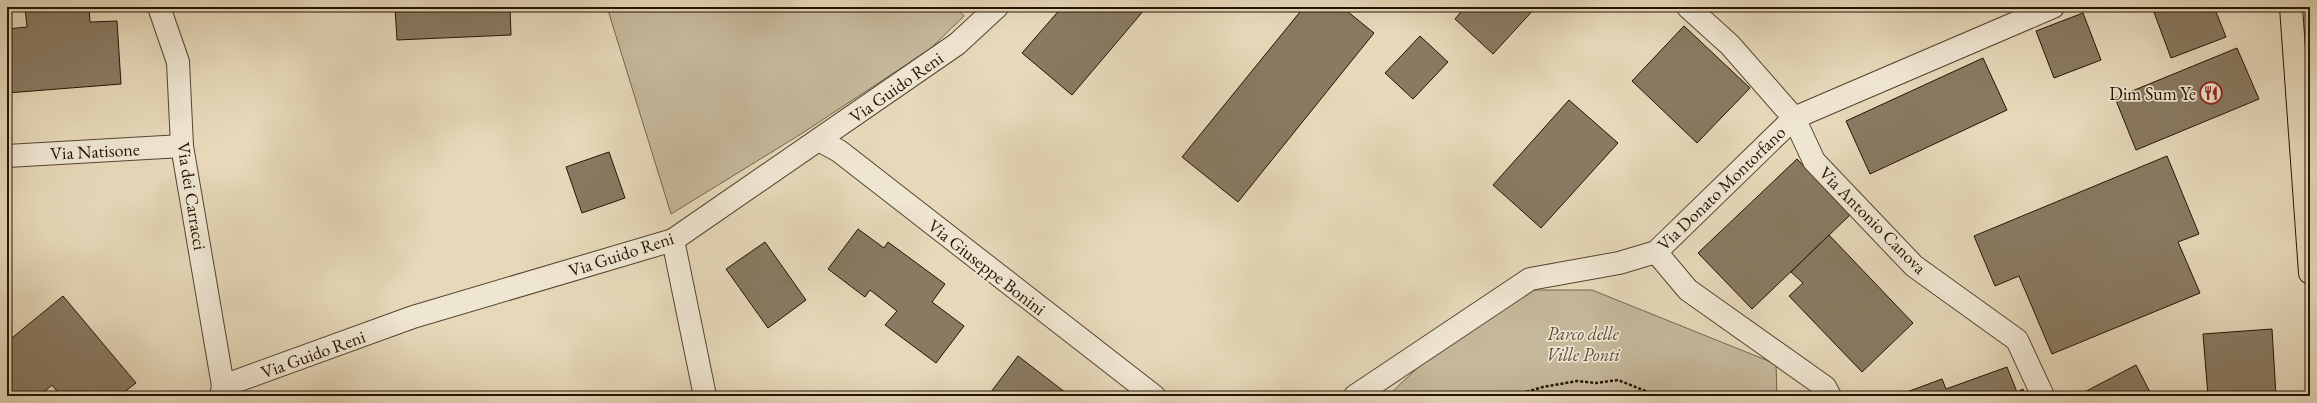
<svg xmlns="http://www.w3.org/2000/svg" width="2317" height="403" font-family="'EB Garamond',serif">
  <rect width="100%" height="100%" fill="#e6d8b9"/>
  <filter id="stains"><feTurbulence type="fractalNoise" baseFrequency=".005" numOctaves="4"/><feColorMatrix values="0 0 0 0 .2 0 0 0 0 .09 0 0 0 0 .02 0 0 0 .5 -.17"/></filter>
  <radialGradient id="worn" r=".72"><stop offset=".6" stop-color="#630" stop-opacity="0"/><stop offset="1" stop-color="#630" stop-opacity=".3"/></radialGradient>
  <g fill="#c5b79a" stroke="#74664e">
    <path d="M 607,7 L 956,7 L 964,16 L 930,49 L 801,134 L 671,214 Z"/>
    <path d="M 1498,290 L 1592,290 L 1776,364 L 1777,396 L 1388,396 Z"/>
  </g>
  <g fill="#897a62" stroke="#241403">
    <path d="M 25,7 L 89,7 L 90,22 L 117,21 L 121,84 L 7,93 L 7,29 L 27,27 Z"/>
    <path d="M 395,7 L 510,7 L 511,35 L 397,40 Z"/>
    <path d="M 1062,7 L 1143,7 L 1145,9 L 1072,95 L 1022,53 Z"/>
    <path d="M 1304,7 L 1342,7 L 1374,33 L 1238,202 L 1182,157 Z"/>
    <path d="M 1465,7 L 1536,7 L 1493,54 L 1455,19 Z"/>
    <path d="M 2152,7 L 2214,7 L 2226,37 L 2171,58 Z"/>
    <path d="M 2083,13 L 2101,60 L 2054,78 L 2036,31 Z"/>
    <path d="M 1684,26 L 1750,88 L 1697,143 L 1632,81 Z"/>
    <path d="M 1420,36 L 1448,62 L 1413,99 L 1385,73 Z"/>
    <path d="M 2237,48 L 2259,99 L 2136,150 L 2115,98 Z"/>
    <path d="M 1983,58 L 2007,110 L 1870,174 L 1846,121 Z"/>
    <path d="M 1569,100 L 1618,143 L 1541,228 L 1493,185 Z"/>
    <path d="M 609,152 L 625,198 L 582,213 L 566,167 Z"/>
    <path d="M 2167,156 L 2199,234 L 2178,242 L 2200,293 L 2052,354 L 2019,276 L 1995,286 L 1974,236 Z"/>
    <path d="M 1797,159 L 1850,215 L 1752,309 L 1698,253 Z"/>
    <path d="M 858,229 L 884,248 L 888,242 L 945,284 L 932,302 L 964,326 L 936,363 L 885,325 L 897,311 L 870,290 L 865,297 L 828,269 Z"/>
    <path d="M 1829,235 L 1913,323 L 1862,372 L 1789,296 L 1803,283 L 1791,272 Z"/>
    <path d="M 765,242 L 806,300 L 768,328 L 726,269 Z"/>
    <path d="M 63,296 L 136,383 L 119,396 L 61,396 L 52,385 L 39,396 L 14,396 L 7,389 L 7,342 Z"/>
    <path d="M 2272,329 L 2276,396 L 2208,396 L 2203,334 Z"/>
    <path d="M 1018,356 L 1070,396 L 988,396 Z"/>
    <path d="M 2136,365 L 2152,396 L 2077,396 Z"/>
    <path d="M 2007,367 L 2017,392 L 2023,389 L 2025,396 L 1896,396 L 1942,379 L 1946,389 Z"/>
  </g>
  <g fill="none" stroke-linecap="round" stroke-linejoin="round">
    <g stroke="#544530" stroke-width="24">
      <g id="minor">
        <path d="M 159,7 L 178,62 L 182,146 L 223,386"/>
        <path d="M 1688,7 L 1730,45 L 1794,118 L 1814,161 L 1914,266 L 2017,340 L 2043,396"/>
        <path d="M 819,140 L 839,151 L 1154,396"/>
        <path d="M 7,156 L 182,146"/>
        <path d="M 673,240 L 705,396"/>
        <path d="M 1656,252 L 1688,290 L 1825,387 L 1830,396"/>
        <path d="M 221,396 L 223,386 L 413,317 L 673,240 L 957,44 L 997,7"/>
        <path d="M 1355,396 L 1530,279 L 1619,263 L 1656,252 L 1794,118 L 2053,7"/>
      </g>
    </g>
    <g stroke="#241403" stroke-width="24">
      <path id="major" d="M 2291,7 L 2310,273"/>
    </g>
    <path stroke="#241403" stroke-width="2.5" stroke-dasharray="3 2" stroke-linecap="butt" d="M 1512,396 L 1543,387 L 1577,381 L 1596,383 L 1618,380 L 1658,396"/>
    <use href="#minor" stroke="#efe6d2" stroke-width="22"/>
    <use href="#major" stroke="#e6d8b9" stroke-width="22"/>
  </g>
  <defs>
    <g id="restaurant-ring" transform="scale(1.15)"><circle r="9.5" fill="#efe6d2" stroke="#8f2418" stroke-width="1.5"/><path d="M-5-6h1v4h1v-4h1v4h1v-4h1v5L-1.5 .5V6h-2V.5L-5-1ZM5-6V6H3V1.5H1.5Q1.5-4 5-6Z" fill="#8f2418"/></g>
  </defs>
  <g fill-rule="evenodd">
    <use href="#restaurant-ring" x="2211" y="93"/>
  </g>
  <g text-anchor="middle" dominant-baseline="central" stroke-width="3.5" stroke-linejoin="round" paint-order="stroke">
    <g font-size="18" fill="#241403" stroke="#efe6d2">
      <text transform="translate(896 87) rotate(-35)">Via Guido Reni</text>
      <text transform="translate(95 151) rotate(-3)">Via Natisone</text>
      <text transform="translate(1721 188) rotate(-44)">Via Donato Montorfano</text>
      <text transform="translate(192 196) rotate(81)">Via dei Carracci</text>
      <text transform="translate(1873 220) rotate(45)">Via Antonio Canova</text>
      <text transform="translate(621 254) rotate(-18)">Via Guido Reni</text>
      <text transform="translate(987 267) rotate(38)">Via Giuseppe Bonini</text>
      <text transform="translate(313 354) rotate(-20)">Via Guido Reni</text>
    </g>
    <g font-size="18" fill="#241403" stroke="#efe6d2" text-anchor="end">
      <text x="2196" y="93">Dim Sum Ye</text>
    </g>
    <g font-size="18" font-style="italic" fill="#5c4d38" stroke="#efe6d2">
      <text x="1583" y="333">Parco delle<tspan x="1583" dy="21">Ville Ponti</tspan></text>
    </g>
  </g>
  <rect width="2317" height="403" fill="none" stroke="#e6d8b9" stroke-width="24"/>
  <rect x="8" y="8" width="2301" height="387" fill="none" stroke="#241403" stroke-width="2"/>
  <rect x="12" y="12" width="2293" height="379" fill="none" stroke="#241403"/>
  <rect width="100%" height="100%" filter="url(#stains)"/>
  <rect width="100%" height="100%" fill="url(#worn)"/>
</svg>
